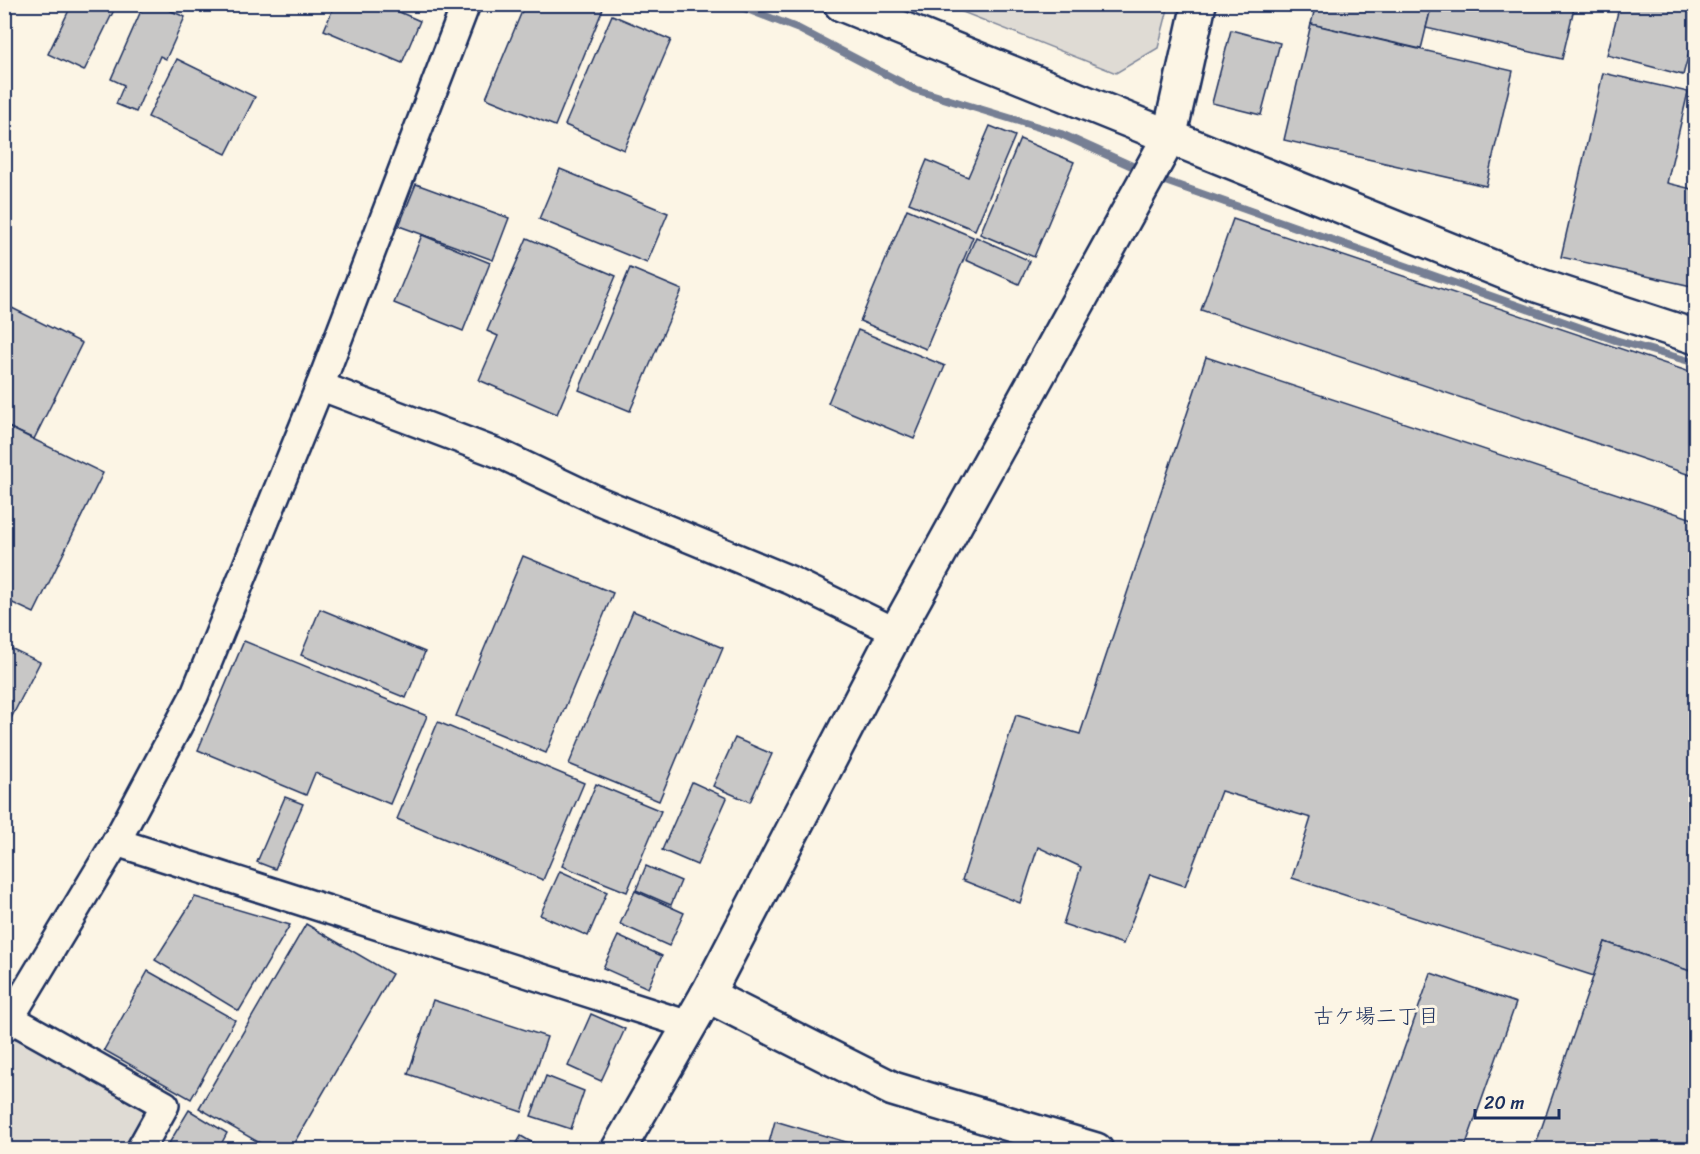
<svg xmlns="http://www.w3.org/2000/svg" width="1700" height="1154" font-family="Sriracha,'Klee One',sans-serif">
  <rect width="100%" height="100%" fill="#fcf5e5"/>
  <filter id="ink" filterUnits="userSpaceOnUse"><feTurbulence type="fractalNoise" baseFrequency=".0167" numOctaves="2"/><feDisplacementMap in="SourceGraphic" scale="12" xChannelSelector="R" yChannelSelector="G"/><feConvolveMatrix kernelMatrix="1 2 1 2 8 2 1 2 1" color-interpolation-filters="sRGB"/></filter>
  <g filter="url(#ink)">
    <g fill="#dfdbd4" stroke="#7d8599" stroke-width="1.5">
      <path d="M 945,5 L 1168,4 L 1169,5 L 1158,48 L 1116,73 Z"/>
      <path d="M 23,1036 L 140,1099 L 144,1113 L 123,1149 L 5,1150 L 5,1050 L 9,1041 Z"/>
    </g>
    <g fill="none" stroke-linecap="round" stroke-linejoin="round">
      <g stroke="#767f94" stroke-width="8">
        <path d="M 734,4 L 799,29 L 914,89 L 1061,134 L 1143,171"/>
        <path d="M 1154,177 L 1615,340 L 1696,363"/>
      </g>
    </g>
    <g fill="#c8c7c6" stroke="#1b2f5e" stroke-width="1.5">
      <path d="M 72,4 L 117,4 L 84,71 L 48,54 Z"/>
      <path d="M 144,4 L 155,4 L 185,17 L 166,59 L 160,56 L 136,112 L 116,104 L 124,85 L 111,79 Z"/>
      <path d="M 335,4 L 381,4 L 420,21 L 402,63 L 324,30 Z"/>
      <path d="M 525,4 L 605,4 L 555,126 L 486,98 Z"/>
      <path d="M 1316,4 L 1432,4 L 1421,49 L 1311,24 Z"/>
      <path d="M 1432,4 L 1575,4 L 1562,59 L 1426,28 Z"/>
      <path d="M 1620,4 L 1669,4 L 1696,12 L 1696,28 L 1683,75 L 1607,55 Z"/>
      <path d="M 612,15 L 671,40 L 624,150 L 565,125 Z"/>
      <path d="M 1311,24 L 1513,71 L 1486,186 L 1284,140 Z"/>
      <path d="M 1231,30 L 1280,43 L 1261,115 L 1212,103 Z"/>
      <path d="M 177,59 L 255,97 L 226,154 L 148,117 Z"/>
      <path d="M 1603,73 L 1688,92 L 1667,183 L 1696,190 L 1696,287 L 1561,257 Z"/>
      <path d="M 990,126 L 1015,136 L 975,230 L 909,203 L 927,160 L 968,177 Z"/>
      <path d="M 1020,139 L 1074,162 L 1034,257 L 980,234 Z"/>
      <path d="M 560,169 L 668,213 L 647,263 L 539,219 Z"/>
      <path d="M 416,184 L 509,218 L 493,260 L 399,226 Z"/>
      <path d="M 907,209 L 973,237 L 926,349 L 860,321 Z"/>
      <path d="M 1233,219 L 1696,374 L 1696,477 L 1201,310 Z"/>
      <path d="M 422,235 L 490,263 L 463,331 L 394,303 Z"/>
      <path d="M 976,237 L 1030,261 L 1019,284 L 966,260 Z"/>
      <path d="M 527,238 L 616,276 L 557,414 L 479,380 L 498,336 L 487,331 Z"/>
      <path d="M 630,268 L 682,290 L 630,411 L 579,390 Z"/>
      <path d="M 4,304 L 82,343 L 34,439 L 4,425 Z"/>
      <path d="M 858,330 L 945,366 L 914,439 L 828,403 Z"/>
      <path d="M 1206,357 L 1696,520 L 1696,973 L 1605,942 L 1594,976 L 1292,878 L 1311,818 L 1221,791 L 1185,886 L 1150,874 L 1123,944 L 1063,924 L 1081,867 L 1038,847 L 1020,903 L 962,880 L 1016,715 L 1080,734 Z"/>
      <path d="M 4,425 L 103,473 L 34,613 L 4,599 Z"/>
      <path d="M 523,556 L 613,593 L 546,753 L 456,716 Z"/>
      <path d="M 320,609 L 425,652 L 406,698 L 301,655 Z"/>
      <path d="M 633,611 L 723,648 L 659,801 L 569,764 Z"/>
      <path d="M 244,641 L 427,716 L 390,804 L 315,773 L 306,795 L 198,750 Z"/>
      <path d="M 4,645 L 40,662 L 4,732 Z"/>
      <path d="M 438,722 L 584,783 L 543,880 L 397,819 Z"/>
      <path d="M 735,738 L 772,754 L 750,802 L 713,786 Z"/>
      <path d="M 692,782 L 727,798 L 697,865 L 662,850 Z"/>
      <path d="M 596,784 L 661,811 L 627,892 L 562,866 Z"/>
      <path d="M 285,797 L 303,804 L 275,869 L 257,862 Z"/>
      <path d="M 646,866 L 681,881 L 671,905 L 636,890 Z"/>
      <path d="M 560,871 L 607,892 L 588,936 L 540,915 Z"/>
      <path d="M 635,891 L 684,913 L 669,946 L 620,924 Z"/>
      <path d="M 195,897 L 290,925 L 239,1011 L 155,960 Z"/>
      <path d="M 306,924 L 392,974 L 290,1150 L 272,1150 L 199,1108 Z"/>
      <path d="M 618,936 L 662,956 L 648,988 L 603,968 Z"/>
      <path d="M 1605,942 L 1696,973 L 1696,1150 L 1534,1150 Z"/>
      <path d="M 148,971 L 235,1020 L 191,1099 L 104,1050 Z"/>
      <path d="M 1431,973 L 1516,1003 L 1464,1150 L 1368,1150 Z"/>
      <path d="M 433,1000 L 547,1037 L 522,1112 L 408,1074 Z"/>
      <path d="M 591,1014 L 625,1029 L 601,1081 L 568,1066 Z"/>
      <path d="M 546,1076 L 584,1091 L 571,1129 L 531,1116 Z"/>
      <path d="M 189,1110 L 227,1133 L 218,1150 L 165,1150 Z"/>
      <path d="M 775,1121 L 873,1150 L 767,1150 Z"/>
      <path d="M 521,1136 L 545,1150 L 513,1150 Z"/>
    </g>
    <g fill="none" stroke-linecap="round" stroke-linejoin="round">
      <g stroke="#1b2f5e" stroke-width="32">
        <g id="street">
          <path d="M 320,386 L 500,454 L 599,501 L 790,580 L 896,632"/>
          <path d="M 116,842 L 689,1025"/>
          <path d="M 10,1018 L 165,1105 L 140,1150"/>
          <path d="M 4,1028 L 116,842 L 194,696 L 320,386 L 466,4"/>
        </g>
      </g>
      <g stroke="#1b2f5e" stroke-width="38">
        <g id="secondary">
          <path d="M 841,4 L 1534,284 L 1696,337"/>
          <path d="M 707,995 L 893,1089 L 1096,1150"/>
          <path d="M 618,1150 L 707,995 L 896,632 L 1169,138 L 1199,4"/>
        </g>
      </g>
      <use href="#street" stroke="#fcf5e5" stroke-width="27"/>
      <use href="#secondary" stroke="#fcf5e5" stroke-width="33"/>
    </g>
  </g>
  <g text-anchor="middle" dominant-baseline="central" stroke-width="6" stroke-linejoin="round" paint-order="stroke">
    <g font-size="21" fill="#1b2f5e" stroke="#fcf5e5">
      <text x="1376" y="1016">古ケ場二丁目</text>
    </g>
  </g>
  <rect width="1700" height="1154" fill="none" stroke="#fcf5e5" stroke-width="24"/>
  <rect x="12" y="12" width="1676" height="1130" fill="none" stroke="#1b2f5e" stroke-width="2" filter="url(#ink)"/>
  <path d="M1475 1109v9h84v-9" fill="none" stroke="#1b2f5e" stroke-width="3"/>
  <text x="1484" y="1109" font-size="18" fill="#1b2f5e" stroke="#fcf5e5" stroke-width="4.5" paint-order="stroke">20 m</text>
</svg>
